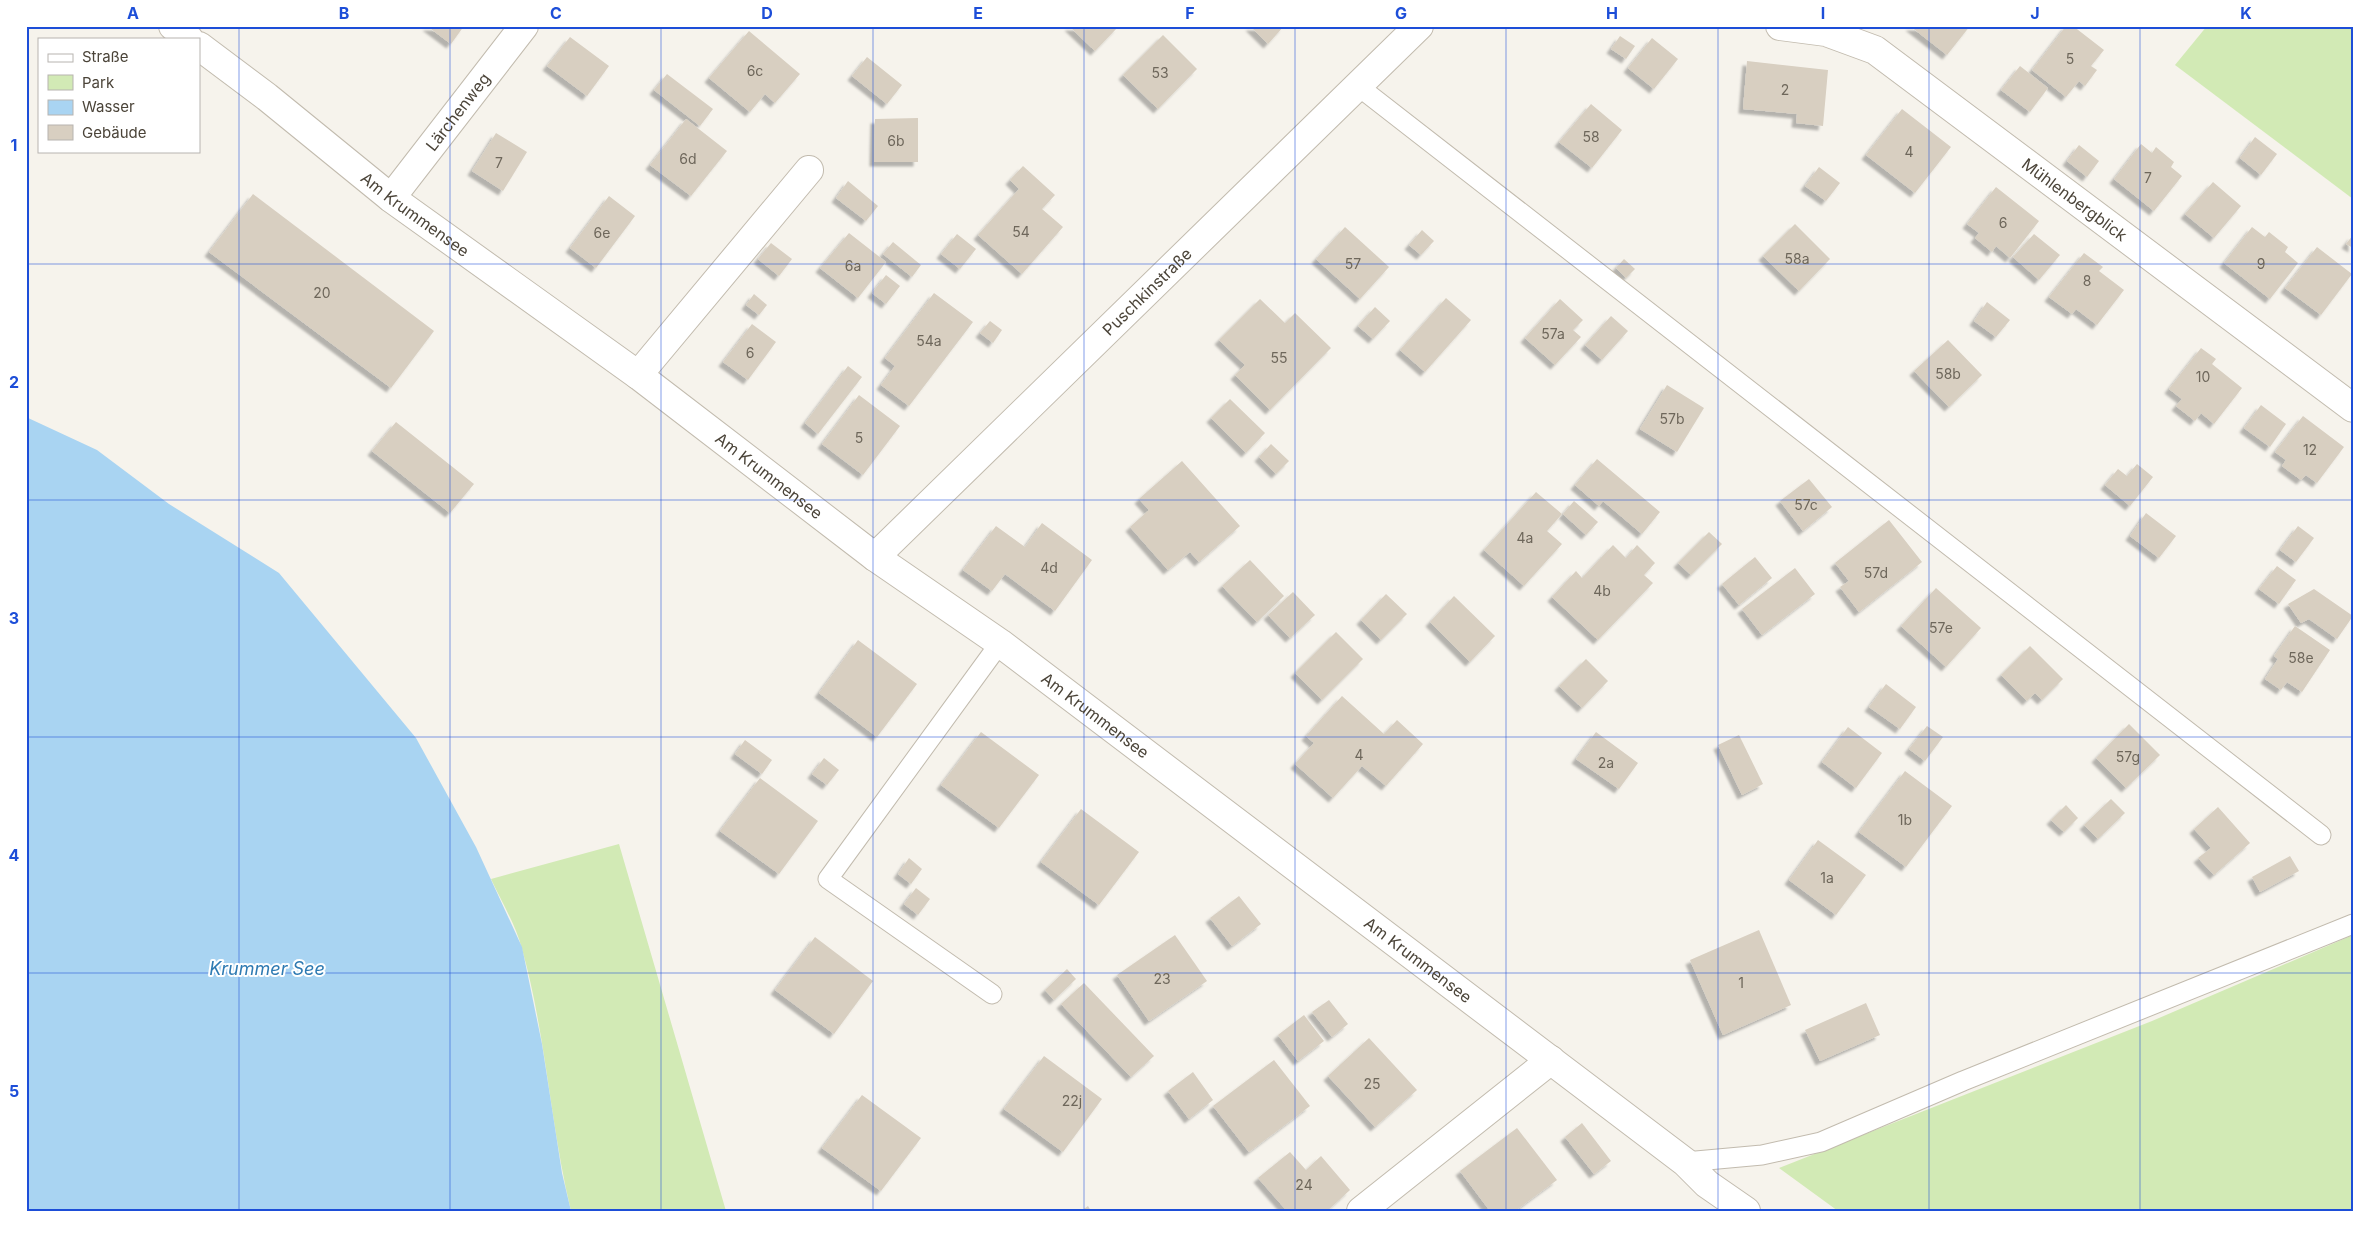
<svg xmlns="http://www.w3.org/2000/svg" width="2379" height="1237" font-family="Inter,sans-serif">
  <defs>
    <filter id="shadow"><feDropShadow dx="-4.5" dy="4.5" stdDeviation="1" flood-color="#0004"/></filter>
  </defs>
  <rect width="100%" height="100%" fill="#f6f3ec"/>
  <g fill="#d2eab5">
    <path d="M 2207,26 L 2353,26 L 2353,199 L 2175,65 Z"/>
    <path d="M 619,844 L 726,1211 L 571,1211 C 550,1124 546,1034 522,949 C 516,925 501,901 491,879 Z"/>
    <path d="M 2353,935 L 2353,1211 L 1838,1211 L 1779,1168 L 2152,1021 Z"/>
  </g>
  <path fill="#a9d4f2" d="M 26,417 L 97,450 L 169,504 L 279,573 L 416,738 L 476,847 L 522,947 L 542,1044 L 562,1173 L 571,1211 L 26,1211 Z"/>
  <g fill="#d8cfc1" filter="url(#shadow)">
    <path d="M 427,26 L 464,26 L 451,44 Z"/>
    <path d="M 1069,26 L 1117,26 L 1118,27 L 1095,51 Z"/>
    <path d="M 1250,26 L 1284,26 L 1268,44 Z"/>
    <path d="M 1910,26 L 1970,26 L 1947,55 Z"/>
    <path d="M 2066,26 L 2073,26 L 2104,50 L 2091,66 L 2097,70 L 2085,86 L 2079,81 L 2066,97 L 2032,70 Z"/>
    <path d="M 749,31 L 800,74 L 775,103 L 765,94 L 750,112 L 709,78 Z"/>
    <path d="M 1163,35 L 1197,69 L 1158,109 L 1123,75 Z"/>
    <path d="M 1620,36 L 1635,46 L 1626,59 L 1611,49 Z"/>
    <path d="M 570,37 L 609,66 L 587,96 L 547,66 Z"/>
    <path d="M 1652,38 L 1678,59 L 1654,89 L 1628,68 Z"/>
    <path d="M 867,57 L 902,85 L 887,104 L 852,76 Z"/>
    <path d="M 1747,61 L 1828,70 L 1823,126 L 1796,123 L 1797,114 L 1743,109 Z"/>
    <path d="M 2020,66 L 2048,88 L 2030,112 L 2001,90 Z"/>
    <path d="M 667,74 L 713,109 L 700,126 L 654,90 Z"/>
    <path d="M 1591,104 L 1622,130 L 1592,168 L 1559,142 Z"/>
    <path d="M 1902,109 L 1951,147 L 1915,193 L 1866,155 Z"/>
    <path d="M 918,118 L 918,162 L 874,162 L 875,119 Z"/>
    <path d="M 686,119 L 727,151 L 691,196 L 650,165 Z"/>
    <path d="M 496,133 L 527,152 L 503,191 L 472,171 Z"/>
    <path d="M 2255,137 L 2277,154 L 2261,175 L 2240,158 Z"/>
    <path d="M 2141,144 L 2152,153 L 2156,147 L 2174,162 L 2171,167 L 2182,176 L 2154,211 L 2114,179 Z"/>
    <path d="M 2079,145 L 2099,161 L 2087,177 L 2067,161 Z"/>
    <path d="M 1023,166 L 1055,195 L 1042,209 L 1063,227 L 1022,274 L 978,235 L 1019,189 L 1010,180 Z"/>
    <path d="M 1819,167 L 1840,183 L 1826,201 L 1805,186 Z"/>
    <path d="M 848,181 L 878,206 L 866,221 L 836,198 Z"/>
    <path d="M 2213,182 L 2241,206 L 2214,238 L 2185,214 Z"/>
    <path d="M 1996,187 L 2039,221 L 2010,258 L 1996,246 L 1992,252 L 1975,238 L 1979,233 L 1967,224 Z"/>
    <path d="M 253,194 L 434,331 L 391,388 L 209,252 Z"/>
    <path d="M 609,196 L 635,216 L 596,268 L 570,248 Z"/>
    <path d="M 1795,224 L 1830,259 L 1799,291 L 1763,256 Z"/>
    <path d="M 1345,227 L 1389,267 L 1360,299 L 1316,259 Z"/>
    <path d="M 2252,227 L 2265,237 L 2269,232 L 2288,247 L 2285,252 L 2298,263 L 2270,299 L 2224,263 Z"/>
    <path d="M 1422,230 L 1434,241 L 1421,255 L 1409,245 Z"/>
    <path d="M 849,233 L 886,262 L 858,298 L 820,268 Z"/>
    <path d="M 957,234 L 976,249 L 960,269 L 941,254 Z"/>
    <path d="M 2034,234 L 2060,255 L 2039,280 L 2013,257 Z"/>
    <path d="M 2353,235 L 2353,248 L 2346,244 Z"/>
    <path d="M 893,242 L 921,265 L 912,277 L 883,254 Z"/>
    <path d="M 771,243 L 792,259 L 779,276 L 758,259 Z"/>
    <path d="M 2317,247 L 2352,274 L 2321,315 L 2285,288 Z"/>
    <path d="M 2084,253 L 2103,267 L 2099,271 L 2124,290 L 2097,325 L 2076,309 L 2072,314 L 2049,297 Z"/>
    <path d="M 1624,259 L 1635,269 L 1626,278 L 1616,268 Z"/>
    <path d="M 886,275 L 900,286 L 886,304 L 872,293 Z"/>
    <path d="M 934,293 L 973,322 L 909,406 L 881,385 L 895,366 L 885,358 Z"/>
    <path d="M 754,294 L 767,305 L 759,315 L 746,305 Z"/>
    <path d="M 1446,298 L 1471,320 L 1425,372 L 1400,350 Z"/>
    <path d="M 1260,299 L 1285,323 L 1295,313 L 1331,348 L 1270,410 L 1235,375 L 1245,365 L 1219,340 Z"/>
    <path d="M 1560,299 L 1583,320 L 1573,330 L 1581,337 L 1555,365 L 1525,338 Z"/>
    <path d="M 1987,302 L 2010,320 L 1996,337 L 1974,321 Z"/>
    <path d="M 1375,307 L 1390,321 L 1373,339 L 1358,326 Z"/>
    <path d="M 1611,316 L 1628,331 L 1602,360 L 1585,345 Z"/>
    <path d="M 990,321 L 1002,330 L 993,343 L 980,333 Z"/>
    <path d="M 752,324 L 776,342 L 748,380 L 723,362 Z"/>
    <path d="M 1948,340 L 1982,375 L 1949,407 L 1914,371 Z"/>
    <path d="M 2201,348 L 2216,359 L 2212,364 L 2242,388 L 2214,424 L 2201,413 L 2195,421 L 2176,406 L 2182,399 L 2169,389 Z"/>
    <path d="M 848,366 L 862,377 L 818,434 L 805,423 Z"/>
    <path d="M 1667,385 L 1704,408 L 1677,452 L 1640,429 Z"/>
    <path d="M 859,395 L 900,426 L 863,475 L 822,444 Z"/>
    <path d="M 1230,399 L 1265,433 L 1246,453 L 1211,418 Z"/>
    <path d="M 2261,405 L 2286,424 L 2270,447 L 2244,428 Z"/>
    <path d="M 2303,416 L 2344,447 L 2317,483 L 2306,475 L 2301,480 L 2282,466 L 2286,460 L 2275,452 Z"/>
    <path d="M 396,422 L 474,484 L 450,513 L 372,451 Z"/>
    <path d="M 1271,444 L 1289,461 L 1276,474 L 1259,457 Z"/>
    <path d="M 1597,459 L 1660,512 L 1642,534 L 1603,501 L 1599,506 L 1575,485 Z"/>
    <path d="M 1182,461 L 1240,526 L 1199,562 L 1190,552 L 1168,570 L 1130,527 L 1149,510 L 1139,499 Z"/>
    <path d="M 2137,464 L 2153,477 L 2130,506 L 2105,485 L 2118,469 L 2127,476 Z"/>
    <path d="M 1809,479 L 1832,507 L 1803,531 L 1780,501 Z"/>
    <path d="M 1536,492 L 1562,514 L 1547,531 L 1562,544 L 1524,586 L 1484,550 Z"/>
    <path d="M 1574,501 L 1598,522 L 1586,535 L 1563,514 Z"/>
    <path d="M 2146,513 L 2176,536 L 2159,558 L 2130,536 Z"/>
    <path d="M 1889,520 L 1922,562 L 1859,612 L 1840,587 L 1849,581 L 1835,563 Z"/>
    <path d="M 1042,523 L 1092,560 L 1055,611 L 1005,574 L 992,591 L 963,570 L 996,526 L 1025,547 Z"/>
    <path d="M 2298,526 L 2314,538 L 2296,562 L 2280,550 Z"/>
    <path d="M 1709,532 L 1722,544 L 1691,575 L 1678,563 Z"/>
    <path d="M 1613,545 L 1626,558 L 1637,545 L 1655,563 L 1644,575 L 1653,583 L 1598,640 L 1552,597 L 1576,571 L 1582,578 Z"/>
    <path d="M 1755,557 L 1772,578 L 1739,605 L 1722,584 Z"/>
    <path d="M 1250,560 L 1284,596 L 1257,622 L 1222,586 Z"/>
    <path d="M 2277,566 L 2296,580 L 2279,604 L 2259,589 Z"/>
    <path d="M 1795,568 L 1815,594 L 1762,635 L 1742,609 Z"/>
    <path d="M 1936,588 L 1981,628 L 1946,667 L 1901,626 Z"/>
    <path d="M 2314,589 L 2353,616 L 2337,639 L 2309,619 L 2301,623 L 2288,604 Z"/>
    <path d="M 1293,592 L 1315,615 L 1290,638 L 1268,615 Z"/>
    <path d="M 1386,594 L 1407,614 L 1381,640 L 1361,620 Z"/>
    <path d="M 1454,596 L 1495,636 L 1470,662 L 1430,622 Z"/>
    <path d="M 2295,626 L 2330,650 L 2302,692 L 2287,682 L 2281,690 L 2265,679 L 2278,659 L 2274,656 Z"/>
    <path d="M 1336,632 L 1363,659 L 1322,700 L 1295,673 Z"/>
    <path d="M 858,640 L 917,684 L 877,737 L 819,693 Z"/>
    <path d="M 2030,646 L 2063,679 L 2042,700 L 2035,693 L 2027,701 L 2001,675 Z"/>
    <path d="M 1586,659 L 1608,681 L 1582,708 L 1559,686 Z"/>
    <path d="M 1886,684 L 1916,707 L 1900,729 L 1869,707 Z"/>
    <path d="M 1342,696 L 1384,734 L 1397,720 L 1423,744 L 1386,786 L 1362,766 L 1333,798 L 1295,764 L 1314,743 L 1306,736 Z"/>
    <path d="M 2129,724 L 2160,755 L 2126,788 L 2096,758 Z"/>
    <path d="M 1927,726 L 1943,737 L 1925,761 L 1909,749 Z"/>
    <path d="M 1848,727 L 1882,753 L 1856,788 L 1822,762 Z"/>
    <path d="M 981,732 L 1039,775 L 999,828 L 941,785 Z"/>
    <path d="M 1596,732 L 1638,763 L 1619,789 L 1576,759 Z"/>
    <path d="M 1739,735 L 1763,784 L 1742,795 L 1718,745 Z"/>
    <path d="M 745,740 L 772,760 L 762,774 L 735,754 Z"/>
    <path d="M 824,758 L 839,770 L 827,785 L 812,774 Z"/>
    <path d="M 1905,771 L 1952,806 L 1906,867 L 1859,832 Z"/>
    <path d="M 760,778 L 818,821 L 779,874 L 720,831 Z"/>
    <path d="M 2111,799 L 2125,813 L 2098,839 L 2084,825 Z"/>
    <path d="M 2066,805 L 2078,818 L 2064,832 L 2051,820 Z"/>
    <path d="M 2218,807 L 2250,843 L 2214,875 L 2198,858 L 2211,848 L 2194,829 Z"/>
    <path d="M 1081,809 L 1139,852 L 1099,905 L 1041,862 Z"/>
    <path d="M 1818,840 L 1866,875 L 1836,915 L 1789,880 Z"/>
    <path d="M 2290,856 L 2299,871 L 2260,892 L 2252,877 Z"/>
    <path d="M 909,858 L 922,869 L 911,884 L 898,874 Z"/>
    <path d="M 916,888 L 930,899 L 918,915 L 904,904 Z"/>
    <path d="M 1239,896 L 1261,924 L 1232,946 L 1210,918 Z"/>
    <path d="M 1759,930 L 1791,1005 L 1723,1035 L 1690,960 Z"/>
    <path d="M 1175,935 L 1207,981 L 1149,1021 L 1117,975 Z"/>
    <path d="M 815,937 L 873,981 L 834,1034 L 775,990 Z"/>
    <path d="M 1067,969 L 1076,979 L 1054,1000 L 1045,990 Z"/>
    <path d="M 1084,983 L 1154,1056 L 1131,1077 L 1061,1004 Z"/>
    <path d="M 1329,1000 L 1348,1024 L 1332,1037 L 1312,1012 Z"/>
    <path d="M 1866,1003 L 1880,1035 L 1820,1061 L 1805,1030 Z"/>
    <path d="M 1304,1015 L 1324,1041 L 1298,1061 L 1278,1035 Z"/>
    <path d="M 1369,1038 L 1417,1090 L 1375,1127 L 1328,1076 Z"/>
    <path d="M 1044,1056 L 1102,1099 L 1063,1152 L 1004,1109 Z"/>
    <path d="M 1274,1060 L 1310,1106 L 1249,1152 L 1213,1106 Z"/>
    <path d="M 1193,1072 L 1213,1100 L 1189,1119 L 1168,1091 Z"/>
    <path d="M 862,1095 L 921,1138 L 881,1191 L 822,1148 Z"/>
    <path d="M 1582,1123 L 1611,1161 L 1594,1174 L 1565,1137 Z"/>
    <path d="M 1517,1128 L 1557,1180 L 1515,1211 L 1490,1211 L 1460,1171 Z"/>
    <path d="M 1290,1152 L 1306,1170 L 1321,1156 L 1350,1190 L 1327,1211 L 1287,1211 L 1258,1178 Z"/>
    <path d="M 1088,1206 L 1091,1211 L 1081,1211 Z"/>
  </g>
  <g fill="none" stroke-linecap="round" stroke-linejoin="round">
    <g stroke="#c2bbae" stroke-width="21">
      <g id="service">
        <path d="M 1358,86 L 2321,835"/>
        <path d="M 992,994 L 828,879 L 1000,643"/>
        <path d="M 1685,1162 L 1762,1155 L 1821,1142 L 1963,1081 L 2353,924"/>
      </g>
    </g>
    <g stroke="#c2bbae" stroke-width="30">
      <g id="minor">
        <path d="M 173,26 L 189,39"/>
        <path id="s1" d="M 1780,26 L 1826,32 L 1875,50 L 2353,408"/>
        <path id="s2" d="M 199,46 L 267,97 L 391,198 L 638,375 L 875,557 L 1000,643 L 1685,1162 L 1707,1184 L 1746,1211"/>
        <path id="s3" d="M 391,198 L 524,26"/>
        <path d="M 638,375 L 809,170"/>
        <path id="s4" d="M 875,557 L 1419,26"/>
        <path d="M 1361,1211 L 1551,1060"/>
      </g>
    </g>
    <use href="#service" stroke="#fff" stroke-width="19"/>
    <use href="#minor" stroke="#fff" stroke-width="28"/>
  </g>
  <path fill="none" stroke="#1d4ed8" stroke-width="1" stroke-opacity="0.55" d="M 239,26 L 239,1211M 450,26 L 450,1211M 661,26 L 661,1211M 873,26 L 873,1211M 1084,26 L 1084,1211M 1295,26 L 1295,1211M 1506,26 L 1506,1211M 1718,26 L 1718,1211M 1929,26 L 1929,1211M 2140,26 L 2140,1211M 26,264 L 2353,264M 26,500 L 2353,500M 26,737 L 2353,737M 26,973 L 2353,973"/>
  <g text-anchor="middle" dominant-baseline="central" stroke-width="4" stroke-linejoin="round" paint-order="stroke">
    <g font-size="14" fill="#6e675b">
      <text x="2070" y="58">5</text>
      <text x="755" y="70">6c</text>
      <text x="1160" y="72">53</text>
      <text x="1785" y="89">2</text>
      <text x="1591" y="136">58</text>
      <text x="896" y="140">6b</text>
      <text x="1909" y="151">4</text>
      <text x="688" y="158">6d</text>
      <text x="499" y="162">7</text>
      <text x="2148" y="177">7</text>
      <text x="2003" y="222">6</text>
      <text x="1021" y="231">54</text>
      <text x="602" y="232">6e</text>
      <text x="1797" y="258">58a</text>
      <text x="1353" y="263">57</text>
      <text x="2261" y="263">9</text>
      <text x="853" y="265">6a</text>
      <text x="2087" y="280">8</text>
      <text x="322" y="292">20</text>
      <text x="1553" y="333">57a</text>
      <text x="929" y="340">54a</text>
      <text x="750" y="352">6</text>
      <text x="1279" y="357">55</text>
      <text x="1948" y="373">58b</text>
      <text x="2203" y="376">10</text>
      <text x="1672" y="418">57b</text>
      <text x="859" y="437">5</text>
      <text x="2310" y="449">12</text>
      <text x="1806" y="504">57c</text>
      <text x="1525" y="537">4a</text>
      <text x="1049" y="567">4d</text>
      <text x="1876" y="572">57d</text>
      <text x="1602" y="590">4b</text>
      <text x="1941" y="627">57e</text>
      <text x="2301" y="657">58e</text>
      <text x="1359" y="754">4</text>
      <text x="2128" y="756">57g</text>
      <text x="1606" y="762">2a</text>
      <text x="1905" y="819">1b</text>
      <text x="1827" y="877">1a</text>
      <text x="1162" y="978">23</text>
      <text x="1741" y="982">1</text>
      <text x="1372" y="1083">25</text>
      <text x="1072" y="1100">22j</text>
      <text x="1304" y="1184">24</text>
    </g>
    <g font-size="16" fill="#4b4439" stroke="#fff">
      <text stroke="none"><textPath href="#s3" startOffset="109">Lärchenweg</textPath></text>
      <text stroke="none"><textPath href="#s1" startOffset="348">Mühlenbergblick</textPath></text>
      <text stroke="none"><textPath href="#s2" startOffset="274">Am Krummensee</textPath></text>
      <text stroke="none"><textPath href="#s4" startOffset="380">Puschkinstraße</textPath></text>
      <text stroke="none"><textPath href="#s2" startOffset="714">Am Krummensee</textPath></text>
      <text stroke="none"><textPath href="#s2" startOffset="1119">Am Krummensee</textPath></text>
      <text stroke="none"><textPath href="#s2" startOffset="1524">Am Krummensee</textPath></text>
    </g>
    <g font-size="18" font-style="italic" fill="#2e7ab2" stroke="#fff">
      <text x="267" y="968">Krummer See</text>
    </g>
  </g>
  <rect width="2379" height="1237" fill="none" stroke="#ffffff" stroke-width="55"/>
  <rect x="38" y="38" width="162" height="115" fill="#ffffff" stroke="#b7b4b0"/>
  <rect x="48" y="54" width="25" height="8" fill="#ffffff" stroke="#b7b4b0"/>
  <text x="82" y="62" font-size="15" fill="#4b4439">Straße</text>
  <rect x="48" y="75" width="25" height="15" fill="#d2eab5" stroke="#b7b4b0"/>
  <text x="82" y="88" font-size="15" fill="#4b4439">Park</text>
  <rect x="48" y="100" width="25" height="15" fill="#a9d4f2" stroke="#b7b4b0"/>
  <text x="82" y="112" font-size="15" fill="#4b4439">Wasser</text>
  <rect x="48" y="125" width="25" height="15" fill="#d8cfc1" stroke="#b7b4b0"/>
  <text x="82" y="138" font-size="15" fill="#4b4439">Gebäude</text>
  <rect x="28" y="28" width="2324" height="1182" fill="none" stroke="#1d4ed8" stroke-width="2"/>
  <g font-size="16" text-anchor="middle" font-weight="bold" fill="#1d4ed8">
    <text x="133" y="19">A</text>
    <text x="344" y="19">B</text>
    <text x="556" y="19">C</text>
    <text x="767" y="19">D</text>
    <text x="978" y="19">E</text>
    <text x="1190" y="19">F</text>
    <text x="1401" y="19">G</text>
    <text x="1612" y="19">H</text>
    <text x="1823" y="19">I</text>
    <text x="2035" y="19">J</text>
    <text x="2246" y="19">K</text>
    <text x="14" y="151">1</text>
    <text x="14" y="388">2</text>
    <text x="14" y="624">3</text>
    <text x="14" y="861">4</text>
    <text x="14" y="1097">5</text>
  </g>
</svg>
